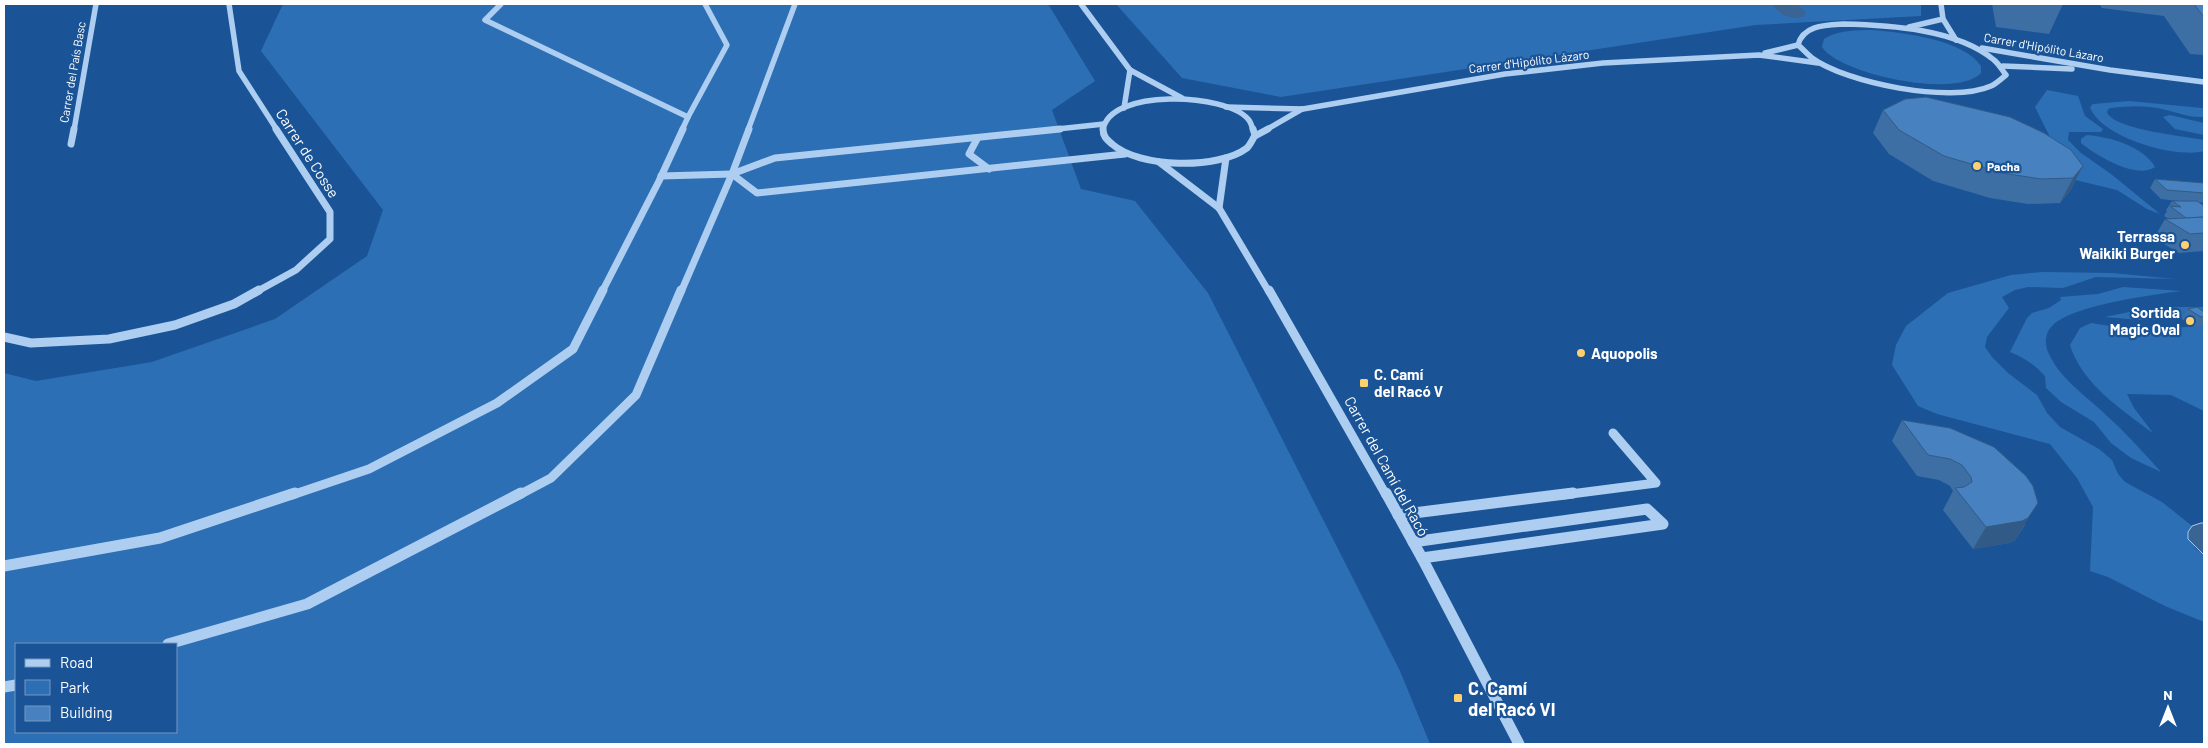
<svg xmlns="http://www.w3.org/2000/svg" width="2208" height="748" font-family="Barlow,sans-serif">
  <rect width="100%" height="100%" fill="#1a5497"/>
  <g fill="#2d6fb4" fill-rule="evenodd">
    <path d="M 283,4 L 1048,4 L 1095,81 L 1052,110 L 1081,189 L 1135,201 L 1208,293 L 1400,671 L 1430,744 L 4,744 L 4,373 L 36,381 L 152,362 L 275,319 L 367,256 L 383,210 L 261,51 ZM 16,644 L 176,644 L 176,732 L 16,732 Z"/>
    <path d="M 1116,4 L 1921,4 L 1921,16 L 1756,25 L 1281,97 L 1182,78 Z"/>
    <path d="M 1873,30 C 1903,33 1963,39 1981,66 L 1981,73 C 1957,99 1841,75 1822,47 L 1824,39 C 1838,30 1856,30 1873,30 Z"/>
    <path d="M 2047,90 L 2078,96 L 2085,116 L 2103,129 L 2101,132 L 2069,132 L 2068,140 L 2081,153 L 2111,174 L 2160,214 L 2147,209 L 2117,190 L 2071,179 L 2035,107 Z"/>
    <path d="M 2129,101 L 2202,108 L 2204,109 L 2204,117 C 2188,118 2177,112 2162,109 C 2145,105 2128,106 2111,108 L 2108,109 L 2107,113 C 2117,130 2184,136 2204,140 L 2204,151 C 2176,159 2100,137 2090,107 L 2093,104 Z"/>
    <path d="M 2170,115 L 2204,123 L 2204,135 L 2175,129 L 2163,117 Z"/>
    <path d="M 2087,135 C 2110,137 2143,146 2155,167 C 2136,180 2096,155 2081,143 L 2081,139 Z"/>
    <path d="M 2042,272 L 2112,273 L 2175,279 L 2096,277 L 2063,288 L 2028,287 L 2015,290 L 2002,297 L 2009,308 L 1987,337 L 1985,347 L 1992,357 L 2008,373 L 2037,395 L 2047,413 L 2060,427 L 2099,449 L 2112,460 L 2118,474 L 2125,482 L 2162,502 L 2192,526 L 2188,532 L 2195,548 L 2204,555 L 2204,622 L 2165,606 L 2108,577 L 2090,571 L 2093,507 L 2077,478 L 2050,444 L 1937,414 L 1918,406 L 1892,365 L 1896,345 L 1906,326 L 1948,293 L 2011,275 Z"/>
    <path d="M 2123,287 L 2181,291 C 2151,295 2074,305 2053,325 C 2044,333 2044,346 2050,356 C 2061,379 2087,397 2105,414 C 2125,432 2143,452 2161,472 L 2131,458 L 2111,443 L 2094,422 L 2061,402 L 2046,388 L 2045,376 C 2035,365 2025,358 2010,352 L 2027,318 L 2032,313 L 2049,308 L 2061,300 L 2060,297 L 2098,294 Z"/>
    <path d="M 2178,307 L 2204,307 L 2204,411 L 2171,395 L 2127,394 L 2134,408 L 2153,433 C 2122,410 2082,384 2070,345 L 2080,328 L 2091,323 L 2135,330 L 2203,326 L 2190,318 L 2140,320 L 2105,317 L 2134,311 Z"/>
  </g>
  <path fill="#3a6494" stroke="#a0c9f2" d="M 2201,523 L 2204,523 L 2204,555 L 2188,539 L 2188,532 L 2192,526 Z"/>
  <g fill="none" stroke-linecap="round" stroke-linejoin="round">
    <path fill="#3a6494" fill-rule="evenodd" d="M 1772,4 L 1797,4 L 1806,12 L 1803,17 C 1791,20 1779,15 1772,4 Z"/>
    <g stroke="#adcef0" stroke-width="5.5">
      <path d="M 229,4 L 239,71 L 277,130"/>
      <path d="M 501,4 L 485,20 L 688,117 L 682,130"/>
      <path d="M 1081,4 L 1130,70"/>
      <path d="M 1941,4 L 1943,19 L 1956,40"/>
      <path d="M 1843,24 C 1889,25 1957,29 1994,60 C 1999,64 2002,70 2006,75 C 2001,79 1996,84 1991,86 C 1951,104 1846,83 1812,58 C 1807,54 1803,49 1798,45 C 1803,25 1826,25 1843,24 Z"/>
      <path d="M 1909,27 L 1943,19"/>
      <path d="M 1982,48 L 2110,70 L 2204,82"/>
      <path d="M 1765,53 L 1798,45"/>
      <path d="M 2003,66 L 2072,69"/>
      <path d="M 1226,107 L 1303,109 L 1505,74 L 1603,63 L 1759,55 L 1818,63"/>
      <path d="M 1124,108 L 1130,70 L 1182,98"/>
      <path d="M 688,117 L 727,45 L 705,4"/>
      <path d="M 74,130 L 96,4"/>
      <path d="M 748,130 L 795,4"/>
      <path d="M 1048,130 L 1104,124"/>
      <path d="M 1103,130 C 1109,88 1226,93 1248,119 C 1251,122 1252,127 1253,130"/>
      <path d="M 1266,130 L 1302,109"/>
    </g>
    <g stroke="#adcef0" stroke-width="7">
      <path d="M 1060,129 L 775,158 L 732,174 L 757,193 L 1125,154"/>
      <path d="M 1103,129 C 1103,136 1106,139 1112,144 C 1139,168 1218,170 1247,148 C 1250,145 1253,139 1255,135 L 1253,129"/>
      <path d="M 1255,136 L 1268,129"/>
      <path d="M 977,139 L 969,154 L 989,169"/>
      <path d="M 71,144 L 74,129"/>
      <path d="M 1159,162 L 1219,208 L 1269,292"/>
      <path d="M 661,176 L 732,174"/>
      <path d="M 1219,208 L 1226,158"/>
      <path d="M 256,292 L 296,270 L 330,239 L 330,212 L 276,129"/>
      <path d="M 602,292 L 659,181 L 683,129"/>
      <path d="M 681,292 L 732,174 L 749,129"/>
    </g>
    <g stroke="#adcef0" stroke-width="9">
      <path d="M 1269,290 L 1386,495"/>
      <path d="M 4,337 L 31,343 L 109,339 L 175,325 L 234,304 L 259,290"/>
      <path d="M 292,495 L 369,469 L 497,403 L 573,349 L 603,290"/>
      <path d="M 519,495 L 551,478 L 636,395 L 681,290"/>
      <path d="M 1563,495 L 1656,483 L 1613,433"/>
    </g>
    <g stroke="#adcef0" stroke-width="11">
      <path d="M 1386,493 L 1422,558 L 1519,744"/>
      <path d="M 1398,515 L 1573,493"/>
      <path d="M 1413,542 L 1647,509 L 1663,524 L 1422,558"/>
      <path d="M 4,566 L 160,538 L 295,493"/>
      <path d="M 168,644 L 307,604 L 521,493"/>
      <path d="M 4,687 L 16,685"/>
    </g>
  </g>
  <g fill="#3d6fa4">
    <path d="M 1992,4 L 2063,4 L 2049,34 L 1996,27 Z"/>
    <path d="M 2099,4 L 2204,4 L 2204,55 L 2190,54 L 2164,16 L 2102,8 Z"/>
    <path d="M 1883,110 L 2083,166 L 2070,191 L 2060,203 L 2028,204 L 1990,198 L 1933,181 L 1889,154 L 1873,133 Z"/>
    <path d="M 2155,179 L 2204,183 L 2204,203 L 2199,202 L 2204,206 L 2204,251 L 2179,253 L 2154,238 L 2165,219 L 2169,219 L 2164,216 L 2167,211 L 2166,210 L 2172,201 L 2178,201 L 2161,199 L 2150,188 Z"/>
    <path d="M 2188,309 L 2204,312 L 2204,326 L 2195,327 L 2182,319 Z"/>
    <path d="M 1902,420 L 1950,428 L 2025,525 L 2015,540 L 2009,543 L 1973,549 L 1943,510 L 1953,491 L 1950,486 L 1939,480 L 1917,476 L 1892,441 Z"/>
  </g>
  <g fill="#325a86">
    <path d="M 2083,166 L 2070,191 L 2060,203 L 2073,178 Z"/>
    <path d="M 2038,503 L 2015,540 L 2009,543 L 1973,549 L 1986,527 Z"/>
  </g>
  <g fill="#4781bf" stroke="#325a86">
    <path d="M 2194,4 L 2204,4 L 2204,17 Z"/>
    <path d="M 1926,97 L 2010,117 L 2044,133 L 2071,150 L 2083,166 L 2073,178 L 2041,179 L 2002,173 L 1944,156 L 1899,130 L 1883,110 L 1905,99 Z"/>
    <path d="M 2155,179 L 2204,183 L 2204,193 L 2167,190 Z"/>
    <path d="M 2172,201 L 2197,201 L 2204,206 L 2204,217 L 2186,218 L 2170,206 L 2181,207 Z"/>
    <path d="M 2204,217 L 2204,233 L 2190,234 L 2165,219 Z"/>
    <path d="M 2197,307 L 2204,312 L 2204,316 L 2201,317 L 2188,309 Z"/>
    <path d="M 1902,420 L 1950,428 L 1994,447 L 2026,476 L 2033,486 L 2038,503 L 2028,518 L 2022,521 L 1986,527 L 1955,488 L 1964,487 L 1972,482 L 1971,477 L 1962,465 L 1950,459 L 1928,455 Z"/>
  </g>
  <g fill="#ffd06d" stroke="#1a5497" stroke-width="2">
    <circle cx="1977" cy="166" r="5"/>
    <circle cx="2185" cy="245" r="5"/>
    <circle cx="2190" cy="321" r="5"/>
    <circle cx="1581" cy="353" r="5"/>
    <rect x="1359" y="378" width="10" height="10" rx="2.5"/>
    <rect x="1453" y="693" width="10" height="10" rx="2.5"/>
  </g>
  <g text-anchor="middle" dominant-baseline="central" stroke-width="4.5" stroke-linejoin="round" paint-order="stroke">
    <g font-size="12" fill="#fff" stroke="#1a5497">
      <text transform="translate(2044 47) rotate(10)">Carrer d'Hipólito Lázaro</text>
      <text transform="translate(1529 61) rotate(-7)">Carrer d'Hipólito Lázaro</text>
      <text transform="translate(72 72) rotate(-80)">Carrer del País Basc</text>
    </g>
    <g font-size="12" font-weight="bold" fill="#fff" stroke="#1a5497" text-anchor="start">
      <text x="1987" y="166">Pacha</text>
    </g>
    <g font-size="15" fill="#fff" stroke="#1a5497">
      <text transform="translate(308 153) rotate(57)">Carrer de Cosse</text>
      <text transform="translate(1387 466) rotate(61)">Carrer del Camí del Racó</text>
    </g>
    <g font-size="15" font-weight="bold" fill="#fff" stroke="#1a5497" text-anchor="end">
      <text x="2175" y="236">Terrassa<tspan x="2175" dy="17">Waikiki Burger</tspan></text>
      <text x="2180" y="312">Sortida<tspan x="2180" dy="17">Magic Oval</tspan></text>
      <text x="1591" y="353" text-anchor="start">Aquopolis</text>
      <text x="1374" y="374" text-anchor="start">C. Camí<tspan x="1374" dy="17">del Racó V</tspan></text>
    </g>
    <g font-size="18" font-weight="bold" fill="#fff" stroke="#1a5497" text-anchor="start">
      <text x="1468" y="688">C. Camí<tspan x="1468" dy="21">del Racó VI</tspan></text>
    </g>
  </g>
  <rect width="2208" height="748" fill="none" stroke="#ffffff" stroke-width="10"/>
  <rect x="15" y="643" width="162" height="90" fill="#1a5497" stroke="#7698c1"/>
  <rect x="25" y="659" width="25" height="8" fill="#adcef0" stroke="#7698c1"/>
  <text x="60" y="668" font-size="15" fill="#ffffff">Road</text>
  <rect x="25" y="680" width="25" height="15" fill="#2d6fb4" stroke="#7698c1"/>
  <text x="60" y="693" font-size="15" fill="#ffffff">Park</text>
  <rect x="25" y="706" width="25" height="15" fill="#4781bf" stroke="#7698c1"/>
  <text x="60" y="718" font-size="15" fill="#ffffff">Building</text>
  <g transform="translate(2168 708)" stroke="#1a5497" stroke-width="4" paint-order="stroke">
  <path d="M0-4L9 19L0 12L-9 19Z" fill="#ffffff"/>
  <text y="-8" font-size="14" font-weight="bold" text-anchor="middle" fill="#ffffff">N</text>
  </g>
</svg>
